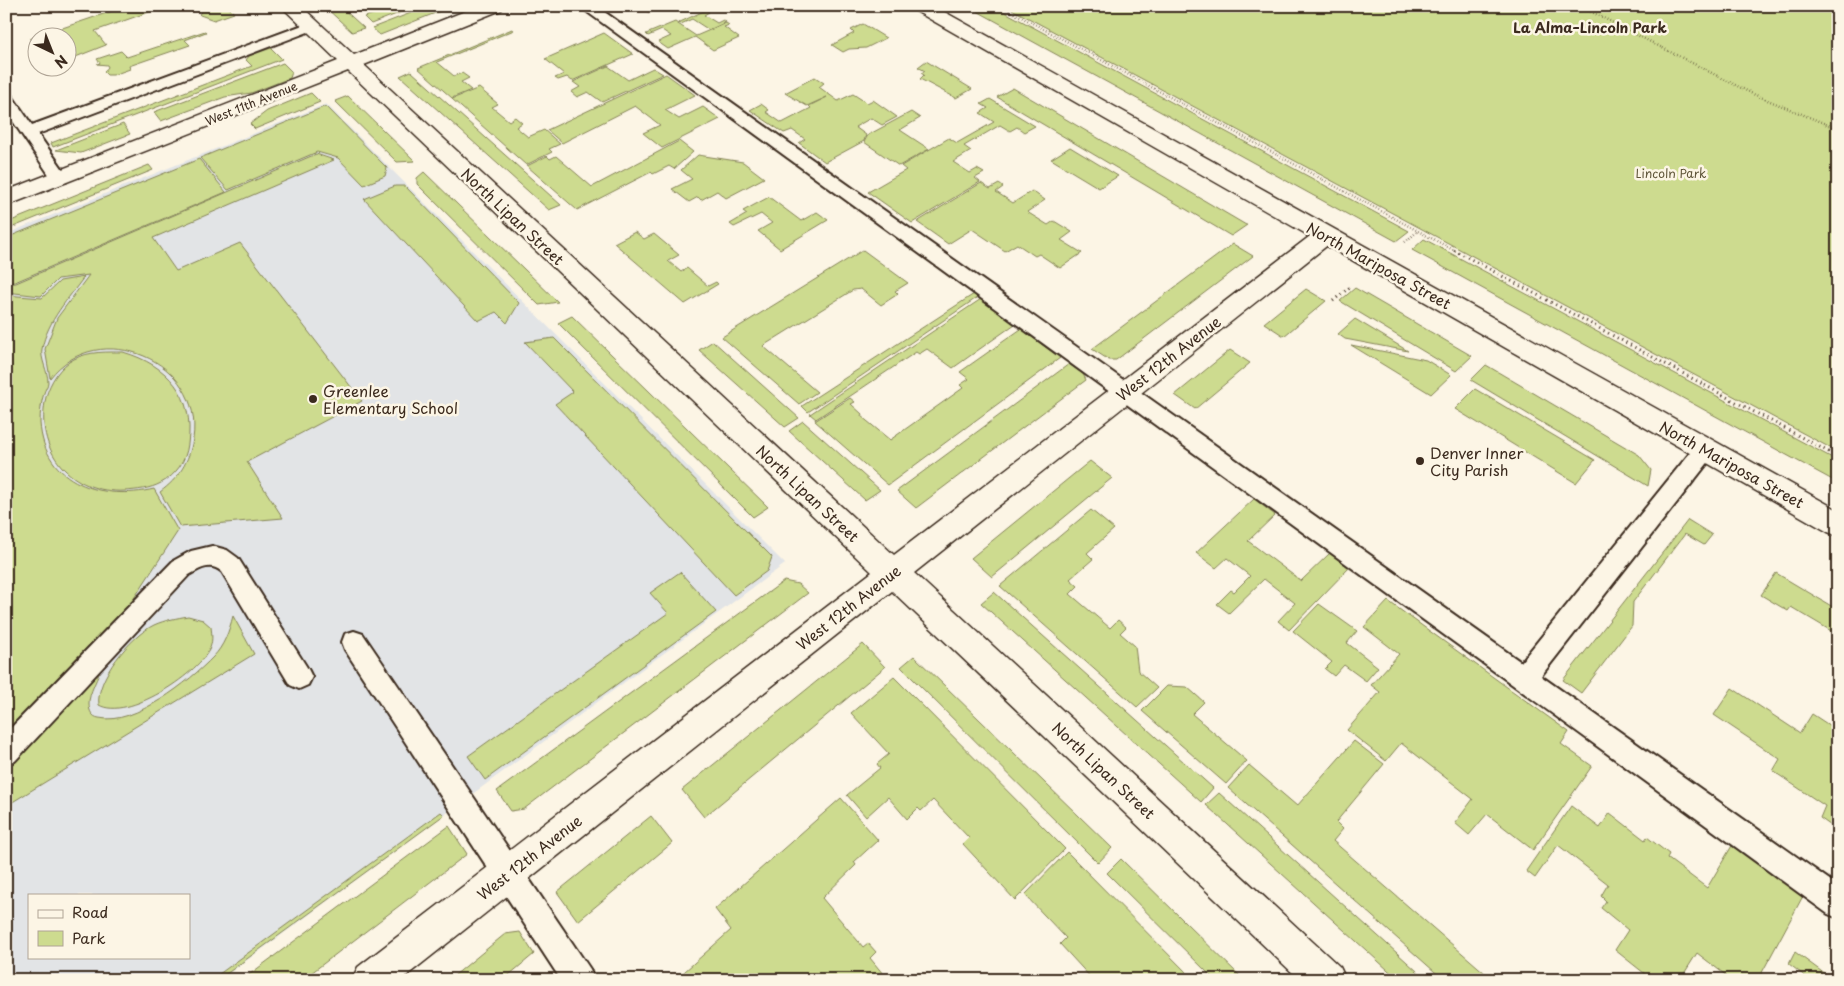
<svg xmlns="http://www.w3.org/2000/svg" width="1844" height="986" font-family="'Playpen Sans',sans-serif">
  <rect width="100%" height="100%" fill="#fcf5e5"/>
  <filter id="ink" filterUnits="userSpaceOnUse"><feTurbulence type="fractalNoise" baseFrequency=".02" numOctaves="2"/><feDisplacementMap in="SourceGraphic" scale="10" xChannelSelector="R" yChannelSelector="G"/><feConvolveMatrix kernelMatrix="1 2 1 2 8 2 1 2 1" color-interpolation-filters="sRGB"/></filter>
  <g filter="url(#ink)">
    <path fill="#e2e4e6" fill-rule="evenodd" d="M 326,104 L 785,564 L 220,980 L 6,980 L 6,234 ZM 29,895 L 189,895 L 189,957 L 29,957 Z"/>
    <g fill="#cddb8f" stroke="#848256">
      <path d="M 127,6 L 166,6 L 95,31 L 106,45 L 68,60 L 68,45 L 72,41 L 68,41 L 68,38 L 38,38 L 37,56 L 31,48 L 35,46 L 30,39 Z"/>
      <path d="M 196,6 L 227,6 L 234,13 L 214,20 L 200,15 L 199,14 L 201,12 Z"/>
      <path d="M 324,6 L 340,6 L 364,28 L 352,32 Z"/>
      <path d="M 399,6 L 417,6 L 371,24 L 364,17 Z"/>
      <path d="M 429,6 L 453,6 L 380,35 L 372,28 Z"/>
      <path d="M 968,6 L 994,6 L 1409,231 L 1396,241 Z"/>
      <path d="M 1006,6 L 1838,6 L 1838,452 Z"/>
      <path d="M 706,10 L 709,12 L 704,15 L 717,23 L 723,20 L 726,22 L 709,30 L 692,19 L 681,24 L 678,23 Z"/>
      <path d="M 675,22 L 696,36 L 726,23 L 729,25 L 724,27 L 739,38 L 713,50 L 695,37 L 668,49 L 658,42 L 671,36 L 662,30 L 648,36 L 646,34 Z"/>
      <path d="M 863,24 L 886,38 L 866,48 L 849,49 L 843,52 L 832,45 L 854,33 L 851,30 Z"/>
      <path d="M 512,29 L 514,30 L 437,62 L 454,76 L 462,73 L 469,78 L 461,82 L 471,90 L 452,98 L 418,68 Z"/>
      <path d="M 205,31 L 206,32 L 185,40 L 190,45 L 129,66 L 130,69 L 113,75 L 107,75 L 104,72 L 108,67 L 107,65 L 97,64 L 100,63 L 97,59 L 121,51 L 127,57 Z"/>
      <path d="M 604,33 L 633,54 L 572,81 L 567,77 L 558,80 L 555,78 L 564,74 L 545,59 Z"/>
      <path d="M 271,48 L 282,59 L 53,147 L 51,143 L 252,66 L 246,60 L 249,56 Z"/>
      <path d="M 926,61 L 972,89 L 956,98 L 920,79 L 924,75 L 921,73 L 925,71 L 918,67 Z"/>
      <path d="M 283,63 L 292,72 L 290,78 L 251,93 L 225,97 L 161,121 L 154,112 Z"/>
      <path d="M 608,66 L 628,80 L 653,68 L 663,74 L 602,102 L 588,92 L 577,97 L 571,92 L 580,87 L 573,82 Z"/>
      <path d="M 411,71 L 561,205 L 549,210 L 400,76 Z"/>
      <path d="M 666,74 L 695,95 L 665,110 L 679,119 L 703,107 L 720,119 L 662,148 L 643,133 L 660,125 L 635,106 L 562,143 L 547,130 Z"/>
      <path d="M 815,77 L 824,83 L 819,87 L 838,101 L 853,94 L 867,103 L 873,100 L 897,117 L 882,125 L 871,118 L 855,127 L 866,135 L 864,141 L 825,162 L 799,143 L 805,139 L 792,130 L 784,133 L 750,110 L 761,104 L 769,110 L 766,112 L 782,123 L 811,108 L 809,106 L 827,97 L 807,106 L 785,93 Z"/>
      <path d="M 479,88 L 498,104 L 492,107 L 509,121 L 515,117 L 522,123 L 516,127 L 528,137 L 544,130 L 560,144 L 549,149 L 552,152 L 526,165 L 452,99 Z"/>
      <path d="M 1013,88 L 1246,225 L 1247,225 L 1231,236 L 997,97 Z"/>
      <path d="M 311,93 L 320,102 L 255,129 L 250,124 L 267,111 Z"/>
      <path d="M 348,96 L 415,161 L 397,162 L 335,101 Z"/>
      <path d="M 990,99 L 1035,126 L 1024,132 L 1017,127 L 1010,131 L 1000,125 L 964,146 L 971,151 L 953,162 L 970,173 L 977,169 L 984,173 L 975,178 L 980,182 L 912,223 L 868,192 L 906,170 L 901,166 L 949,138 L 957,143 L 994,122 L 980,113 L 988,108 L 981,104 Z"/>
      <path d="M 326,106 L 387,168 L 385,176 L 364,185 L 338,158 L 317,152 L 228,190 L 200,158 Z"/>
      <path d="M 911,112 L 920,118 L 900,130 L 929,149 L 899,166 L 864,142 L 868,135 Z"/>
      <path d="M 123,124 L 130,134 L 81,153 L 56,150 Z"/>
      <path d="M 679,141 L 693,152 L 674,169 L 669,166 L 653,174 L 651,172 L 577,210 L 527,166 L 547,156 L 550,159 L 556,156 L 592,187 Z"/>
      <path d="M 1070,147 L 1118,176 L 1099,188 L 1051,159 Z"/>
      <path d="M 316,154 L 334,160 L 153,238 L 176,271 L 240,243 L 362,401 L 247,462 L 283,518 L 180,527 L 160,492 C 179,478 189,462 193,439 C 205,361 98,316 50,378 L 45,349 L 57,318 L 89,275 L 58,279 L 41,296 L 6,292 L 6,284 L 16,283 Z"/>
      <path d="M 698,155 L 743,162 L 764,178 L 726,198 L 717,191 L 701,200 L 698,197 L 689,202 L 672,189 L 692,179 L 681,170 Z"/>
      <path d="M 199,159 L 226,192 L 15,282 L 6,283 L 6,238 Z"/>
      <path d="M 149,165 L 153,170 L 6,230 L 6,223 Z"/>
      <path d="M 424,172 L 558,302 L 539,305 L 417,184 L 417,178 Z"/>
      <path d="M 981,183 L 990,189 L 999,184 L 1003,187 L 996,192 L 1013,203 L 1032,191 L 1045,200 L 1027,212 L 1048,225 L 1054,221 L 1072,232 L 1061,240 L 1082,253 L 1060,268 L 1039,254 L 1035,256 L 1017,244 L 1005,251 L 972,229 L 948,244 L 917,222 Z"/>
      <path d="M 395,186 L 405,186 L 519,303 L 507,323 L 496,312 L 478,321 L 364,199 Z"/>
      <path d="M 769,197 L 801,221 L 817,212 L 828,220 L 780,249 L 758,231 L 772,223 L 761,214 L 734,227 L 730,224 L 747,214 L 743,211 Z"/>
      <path d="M 635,232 L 644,239 L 654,234 L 679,255 L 668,261 L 681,272 L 687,268 L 708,286 L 716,282 L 718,284 L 685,304 L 614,243 Z"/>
      <path d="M 1424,239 L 1838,461 L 1838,483 L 1412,250 Z"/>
      <path d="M 1233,244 L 1253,256 L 1116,360 L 1109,360 L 1092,349 Z"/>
      <path d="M 863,250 L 908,283 L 895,291 L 898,294 L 881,305 L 861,289 L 853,290 L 763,346 L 817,392 L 799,404 L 722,337 Z"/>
      <path d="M 84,277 C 69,298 47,321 42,349 C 40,359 48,371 48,382 C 48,386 45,389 44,393 C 41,402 40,413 40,423 C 44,484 103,501 154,489 L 178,531 L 127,609 L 6,738 L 6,295 L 42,298 L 60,281 Z"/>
      <path d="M 1355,288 L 1472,356 L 1456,371 L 1340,301 Z"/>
      <path d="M 1306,289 L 1326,301 L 1284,336 L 1264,323 Z"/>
      <path d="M 974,294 L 978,297 L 808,412 L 802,406 Z"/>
      <path d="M 981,299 L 1015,324 L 953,368 L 927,349 L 919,354 L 916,352 L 816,419 L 810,414 Z"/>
      <path d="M 572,316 L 768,507 L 753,517 L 558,323 Z"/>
      <path d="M 1355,319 L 1408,351 L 1345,339 L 1338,334 Z"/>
      <path d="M 1021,329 L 1060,358 L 888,485 L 815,421 L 850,398 L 855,402 L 851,404 L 862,414 L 861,416 L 890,440 L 963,388 L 960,385 L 969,379 L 960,372 Z"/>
      <path d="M 554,338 L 772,557 L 767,571 L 734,595 L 555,404 L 573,392 L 525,342 Z"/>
      <path d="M 713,341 L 799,418 L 785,427 L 699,350 Z"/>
      <path d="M 1351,345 L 1426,360 L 1451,375 L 1431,394 Z"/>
      <path d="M 1230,350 L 1250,363 L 1195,409 L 1175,395 Z"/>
      <path d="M 123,352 C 168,365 195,396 188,444 C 186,461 176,475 161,483 C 150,489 137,490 125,491 C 70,494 34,450 46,397 C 50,382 60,366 74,359 C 89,351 107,352 123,352 Z"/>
      <path d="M 1069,364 L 1083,374 L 1086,380 L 916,508 L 897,491 Z"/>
      <path d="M 1486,365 L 1639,455 L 1651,470 L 1648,486 L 1471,380 Z"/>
      <path d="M 1475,389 L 1595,460 L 1576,483 L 1455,409 Z"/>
      <path d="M 803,421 L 880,490 L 865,500 L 789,431 Z"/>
      <path d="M 1090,461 L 1112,478 L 992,577 L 971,558 Z"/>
      <path d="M 1254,499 L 1275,515 L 1248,541 L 1301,581 L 1330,553 L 1350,567 L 1289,630 L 1278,621 L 1295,603 L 1264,579 L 1229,613 L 1217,604 L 1231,590 L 1234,592 L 1250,576 L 1227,558 L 1216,568 L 1196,553 Z"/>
      <path d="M 1091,510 L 1114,529 L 1087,553 L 1093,559 L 1070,579 L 1078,586 L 1070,594 L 1110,628 L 1118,620 L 1126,627 L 1120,633 L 1135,646 L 1138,671 L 1157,688 L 1137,707 L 1000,586 Z"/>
      <path d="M 1688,520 L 1712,535 L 1704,545 L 1685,534 L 1633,602 L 1632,626 L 1581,693 L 1563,680 Z"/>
      <path d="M 680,572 L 716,612 L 485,780 L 468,756 L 668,613 L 650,593 Z"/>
      <path d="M 1776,573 L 1838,610 L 1838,635 L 1791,607 L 1788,611 L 1761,595 Z"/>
      <path d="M 784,581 L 798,584 L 808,593 L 524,809 L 511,811 L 497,791 Z"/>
      <path d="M 994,592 L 1213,788 L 1201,802 L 981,603 Z"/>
      <path d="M 1388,601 L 1569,732 L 1561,744 L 1592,766 L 1533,850 L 1487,814 L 1469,835 L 1455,823 L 1473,799 L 1401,743 L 1386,761 L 1347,730 L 1380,692 L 1371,685 L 1399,654 L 1364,627 Z"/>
      <path d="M 1319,604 L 1357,631 L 1347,643 L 1378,667 L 1366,681 L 1344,665 L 1334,676 L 1325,669 L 1332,662 L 1293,631 Z"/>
      <path d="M 188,616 L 203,620 L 211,627 C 212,635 213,642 209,650 C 196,675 127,721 99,705 C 95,679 131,636 154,625 C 165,620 177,618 188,616 Z"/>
      <path d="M 233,616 L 254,654 L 6,806 L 6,768 L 103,665 C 99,675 88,695 89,704 C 89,711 92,717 99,718 C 134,726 190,681 213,657 C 224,646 229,631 233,616 Z"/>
      <path d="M 863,644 L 885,667 L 704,817 L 682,790 Z"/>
      <path d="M 914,656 L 1112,848 L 1098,863 L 901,667 Z"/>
      <path d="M 894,677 L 1065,849 L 1015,900 L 963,844 L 969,838 L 933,800 L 921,811 L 918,808 L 907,819 L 888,797 L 866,817 L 847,795 L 880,768 L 877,764 L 889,754 L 851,713 Z"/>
      <path d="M 1167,686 L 1187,687 L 1204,702 L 1192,714 L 1247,761 L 1226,784 L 1142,711 Z"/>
      <path d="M 1732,688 L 1800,733 L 1812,714 L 1838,731 L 1838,821 L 1834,828 L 1820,818 L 1825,806 L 1773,771 L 1780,759 L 1714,715 Z"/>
      <path d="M 1354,741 L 1384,764 L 1336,822 L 1343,829 L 1333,841 L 1493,980 L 1444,980 L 1228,788 L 1249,765 L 1297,806 Z"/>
      <path d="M 1219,793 L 1427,980 L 1399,980 L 1206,805 Z"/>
      <path d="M 841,798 L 878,840 L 854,862 L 856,865 L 822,898 L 863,947 L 868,943 L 876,952 L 870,958 L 888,980 L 675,980 L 731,930 L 715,909 Z"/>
      <path d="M 1571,806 L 1600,828 L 1610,813 L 1645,840 L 1647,837 L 1669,854 L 1667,858 L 1707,888 L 1733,844 L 1803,896 L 1758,980 L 1732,980 L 1697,953 L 1680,980 L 1659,980 L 1651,973 L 1649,977 L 1615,950 L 1628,930 L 1601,908 L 1606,901 L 1601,896 L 1608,884 L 1558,845 L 1535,878 L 1526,871 Z"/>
      <path d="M 441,812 L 444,815 L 218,980 L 211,980 Z"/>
      <path d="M 651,816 L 672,843 L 578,921 L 557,892 Z"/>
      <path d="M 449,826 L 467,854 L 302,980 L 242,980 Z"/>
      <path d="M 1067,852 L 1194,980 L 1093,980 L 1060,944 L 1066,938 L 1025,895 Z"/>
      <path d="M 1121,859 L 1244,980 L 1215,980 L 1107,873 Z"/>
      <path d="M 520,932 L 534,954 L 503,980 L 449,980 L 505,934 Z"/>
      <path d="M 1795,952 L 1833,980 L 1810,980 L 1789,964 Z"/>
    </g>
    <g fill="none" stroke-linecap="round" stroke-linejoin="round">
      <g stroke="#3b2a1e" stroke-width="4">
        <g id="lane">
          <path d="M 579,6 L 596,6 L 1521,662 L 1698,443 L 1706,440 L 1714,443 L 1717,449 L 1714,455 L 1541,676 L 1838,886 L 1838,918 L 1828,914 Z"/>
          <path d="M 311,22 L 316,23 L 318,26 L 316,29 L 38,134 L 69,178 L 66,182 L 60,183 L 54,182 L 6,111 L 6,94 L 12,96 L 32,125 Z"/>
          <path d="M 212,546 L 227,550 L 238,558 L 308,669 L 312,677 L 308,685 L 299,689 L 290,685 L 222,572 C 211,562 201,568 189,575 L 15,761 L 6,765 L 6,733 L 173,561 L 191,551 Z"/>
          <path d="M 354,631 L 363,634 L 590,969 L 594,980 L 561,980 L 345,650 L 342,642 L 345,634 Z"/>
        </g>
      </g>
      <g stroke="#3b2a1e" stroke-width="3">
        <path id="street" d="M 281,6 L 301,6 L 354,55 L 478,6 L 504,6 L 501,10 L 364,65 L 894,555 L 1318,230 L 1326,228 L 1334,230 L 1337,235 L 1334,240 L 914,573 L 1340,967 L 1346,980 L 1300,980 L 892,591 L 401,980 L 352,980 L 358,967 L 872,572 L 348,71 L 6,206 L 6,191 L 338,61 Z"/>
      </g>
      <g stroke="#3b2a1e" stroke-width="3">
        <path id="secondary" d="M 911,6 L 934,6 L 1838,510 L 1838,536 L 1828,532 L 914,10 Z"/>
      </g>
      <g stroke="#3b2a1e" stroke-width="2.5" stroke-dasharray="0.5 2.5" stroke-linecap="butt">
        <path d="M 1001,6 L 1457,252"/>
        <path d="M 1580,6 L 1753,94 L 1838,129"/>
        <path d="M 648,13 L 664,6"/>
        <path d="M 1405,242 L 1418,231"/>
      </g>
      <g stroke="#3b2a1e" stroke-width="3" stroke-dasharray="1 4" stroke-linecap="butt">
        <path d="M 1454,250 L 1838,457"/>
        <path d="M 1333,301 L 1350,287"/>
      </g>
      <use href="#lane" fill="#fcf5e5" fill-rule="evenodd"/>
      <use href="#street" fill="#fcf5e5" fill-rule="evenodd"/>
      <use href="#secondary" fill="#fcf5e5" fill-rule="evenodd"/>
    </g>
  </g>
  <g fill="#3b2a1e" stroke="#fcf5e5" stroke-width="2">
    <circle cx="313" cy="399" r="5"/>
    <circle cx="1420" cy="461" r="5"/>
  </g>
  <g text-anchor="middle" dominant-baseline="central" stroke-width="5" stroke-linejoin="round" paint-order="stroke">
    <g font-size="12" fill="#3b2a1e" stroke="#fcf5e5">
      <text transform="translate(251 103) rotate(-22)">West 11th Avenue</text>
    </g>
    <g font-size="12" fill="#60563a" stroke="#fcf5e5">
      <text x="1671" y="173">Lincoln Park</text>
    </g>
    <g font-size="14" font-weight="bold" fill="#3b2a1e" stroke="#fcf5e5">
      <text x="1590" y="27">La Alma–Lincoln Park</text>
    </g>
    <g font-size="15" fill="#3b2a1e" stroke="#fcf5e5">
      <text transform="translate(513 216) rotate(43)">North Lipan Street</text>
      <text transform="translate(1379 265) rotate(29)">North Mariposa Street</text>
      <text transform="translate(1168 358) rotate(-38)">West 12th Avenue</text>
      <text transform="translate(1732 464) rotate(29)">North Mariposa Street</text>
      <text transform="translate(808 493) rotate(43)">North Lipan Street</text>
      <text transform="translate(848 607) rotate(-38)">West 12th Avenue</text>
      <text transform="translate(1104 770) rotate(43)">North Lipan Street</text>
      <text transform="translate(529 857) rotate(-38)">West 12th Avenue</text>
    </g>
    <g font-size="15" fill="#3b2a1e" stroke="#fcf5e5" text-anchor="start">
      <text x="323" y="390">Greenlee<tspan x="323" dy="17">Elementary School</tspan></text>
      <text x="1430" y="452">Denver Inner<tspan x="1430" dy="17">City Parish</tspan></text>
    </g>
  </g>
  <rect width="1844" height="986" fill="none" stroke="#fcf5e5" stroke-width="25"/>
  <rect x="12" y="12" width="1819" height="961" fill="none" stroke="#3b2a1e" stroke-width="2" filter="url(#ink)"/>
  <rect x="28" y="894" width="162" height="65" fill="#fcf5e5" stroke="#afa495"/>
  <rect x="38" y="910" width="25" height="8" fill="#fcf5e5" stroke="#afa495"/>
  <text x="72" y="918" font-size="15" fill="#3b2a1e">Road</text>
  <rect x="38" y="931" width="25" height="15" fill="#cddb8f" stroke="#afa495"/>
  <text x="72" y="944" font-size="15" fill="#3b2a1e">Park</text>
  <g transform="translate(52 52) rotate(137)"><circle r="24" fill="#fcf5e5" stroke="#afa495"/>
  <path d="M0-4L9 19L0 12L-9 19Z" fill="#3b2a1e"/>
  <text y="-8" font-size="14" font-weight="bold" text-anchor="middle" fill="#3b2a1e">N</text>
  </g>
</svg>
